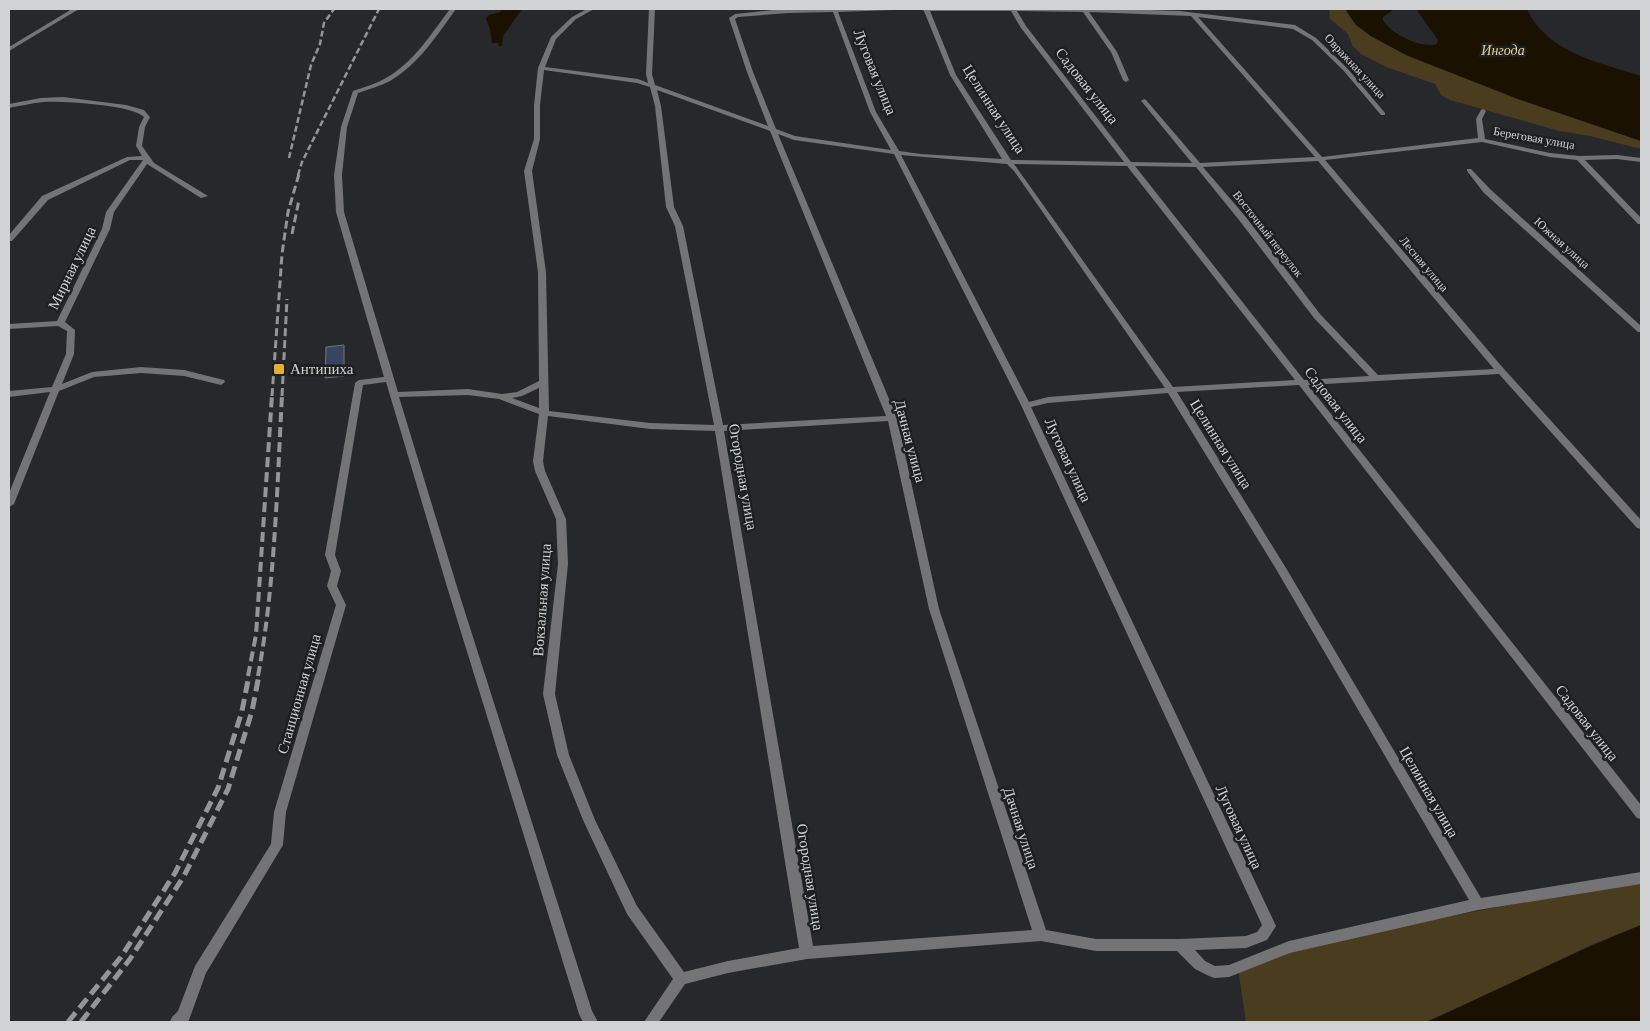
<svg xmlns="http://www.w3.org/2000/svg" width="1650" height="1031" font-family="'Crimson Pro',serif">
  <rect width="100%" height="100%" fill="#27282b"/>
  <g fill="#493c1f">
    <path d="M 1329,9 L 1345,9 L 1356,25 L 1371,36 L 1406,55 L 1518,99 L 1641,141 L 1641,149 L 1590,136 L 1559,131 L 1450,100 L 1441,95 L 1435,84 L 1386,67 L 1361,54 L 1352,45 L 1348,34 L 1330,19 Z"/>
    <path d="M 1641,880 L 1641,925 L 1591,945 L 1506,987 L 1426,1022 L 1246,1022 L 1238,969 L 1278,954 L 1361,933 Z"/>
  </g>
  <g fill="#1a1100">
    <path d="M 502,9 L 522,9 L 503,36 L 502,46 L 499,46 L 498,43 L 492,43 L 490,29 L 486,19 L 489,15 L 500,12 Z"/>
    <path d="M 1345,9 L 1394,9 L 1383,17 L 1383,20 C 1391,34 1421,49 1437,44 L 1438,40 L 1416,9 L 1527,9 C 1546,52 1600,63 1641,76 L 1641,141 L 1518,99 L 1406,55 L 1371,36 L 1356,25 Z"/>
    <path d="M 1641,925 L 1641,1022 L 1426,1022 C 1498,990 1568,954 1641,925 Z"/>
  </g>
  <path fill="#374560" stroke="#757779" d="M 344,345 L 344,376 L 325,378 L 326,347 Z"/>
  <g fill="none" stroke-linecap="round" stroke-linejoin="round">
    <g fill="#747476" fill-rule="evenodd">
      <path d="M 72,9 L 79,9 L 9,51 L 9,47 Z"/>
      <path d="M 450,9 L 456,9 C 438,34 418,65 390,81 C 380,86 369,89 358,93 L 347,127 L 342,175 L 344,212 L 398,392 L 468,389 L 502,394 L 517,392 L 539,381 L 538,272 L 524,171 L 534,139 L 534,105 L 538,68 L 551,37 L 572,17 L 587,9 L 594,9 L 576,19 L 556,39 L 545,67 L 638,79 L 648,83 L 646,74 L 649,9 L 655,9 L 652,74 L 655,85 L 768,126 L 747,72 L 729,18 L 735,14 L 782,9 L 1120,9 L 1180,11 L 1295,25 L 1316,38 L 1347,68 L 1385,113 L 1385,115 L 1381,115 L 1343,70 L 1312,40 L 1293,29 L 1198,17 L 1322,157 L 1478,138 L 1476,119 L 1481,110 L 1483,109 L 1486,111 L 1482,119 L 1485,139 L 1550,153 L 1579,156 L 1617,155 L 1641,158 L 1641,162 L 1617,159 L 1585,160 L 1641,218 L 1641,224 L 1638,224 L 1577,160 L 1550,157 L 1482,142 L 1325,160 L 1504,369 L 1641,520 L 1641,529 L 1637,528 L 1499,374 L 1308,385 L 1641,805 L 1641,819 L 1637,818 L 1299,385 L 1177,392 L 1286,568 L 1481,898 L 1641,872 L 1641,884 L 1478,910 L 1290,953 L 1229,977 L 1214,978 L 1209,976 L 1195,969 L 1177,951 L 1096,951 L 1041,941 L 807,959 L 728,973 L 685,984 L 659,1022 L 644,1022 L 673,979 L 627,914 L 583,820 L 557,755 L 543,694 L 558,564 L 556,519 L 535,471 L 533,461 L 539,414 L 499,399 L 468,395 L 399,397 L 458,590 L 592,1011 L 598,1022 L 583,1022 L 579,1014 L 448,590 L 386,382 L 363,385 L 335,555 L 341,571 L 337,586 L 346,605 L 286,812 L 283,845 L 206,973 L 189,1020 L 187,1022 L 170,1022 L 172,1017 L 178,1011 L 195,966 L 271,844 L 274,812 L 336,605 L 327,586 L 331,571 L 325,555 L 355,383 L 359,380 L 384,377 L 336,212 L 334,175 L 341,127 L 353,91 C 364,87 376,84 386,78 C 413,63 432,33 450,9 ZM 920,9 L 924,11 L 950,75 L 1002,159 L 921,154 L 899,151 L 876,112 L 838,12 ZM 930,11 L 1011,11 L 1021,28 L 1124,162 L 1011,160 L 956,75 ZM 1017,11 L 1083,12 L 1111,52 L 1123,80 L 1126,82 L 1129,80 L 1117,52 L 1089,12 L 1191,16 L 1315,157 L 1200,163 L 1146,100 L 1144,99 L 1141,101 L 1142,102 L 1192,163 L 1131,162 L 1026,26 ZM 833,12 L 870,112 L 891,150 L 795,136 L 776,129 L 753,72 L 735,19 L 738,17 L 789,13 ZM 544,70 L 637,83 L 650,87 L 655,106 L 666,207 L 675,226 L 714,425 L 650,423 L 549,411 L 546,272 L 532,171 L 540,139 L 540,105 ZM 657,90 L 770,131 L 886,416 L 723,425 L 683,226 L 674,207 L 661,106 ZM 778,134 L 794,140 L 894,154 L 1021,405 L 1262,925 L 1257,932 L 1246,936 L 1180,939 L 1096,939 L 1046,930 L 939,609 L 897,418 ZM 901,155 L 1007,164 L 1014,171 L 1165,388 L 1048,397 L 1029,402 ZM 1318,161 L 1494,369 L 1378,375 L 1320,314 L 1245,216 L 1203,167 ZM 1014,164 L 1127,166 L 1295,380 L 1173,387 ZM 1135,166 L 1196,167 L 1239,220 L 1314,318 L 1369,376 L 1304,380 ZM 539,388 L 539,408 L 512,398 L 522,396 ZM 1168,393 L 1276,569 L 1469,900 L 1289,941 L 1229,965 L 1215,966 L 1205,961 L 1195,950 L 1246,948 L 1267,940 L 1276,926 L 1031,407 L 1048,403 ZM 548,416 L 650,429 L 715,431 L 799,948 L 728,961 L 684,972 L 637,906 L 595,820 L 569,755 L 555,694 L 568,564 L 566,519 L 545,471 L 543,461 ZM 888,421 L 929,609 L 1032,930 L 813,946 L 724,431 Z"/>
      <path d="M 63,97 L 126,105 L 144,110 L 150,117 L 145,127 L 142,146 L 154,163 L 208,196 L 201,198 L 147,164 L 114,212 L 110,229 L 65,322 L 75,330 L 74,354 L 62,384 L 92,372 L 141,367 L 184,370 L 224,380 L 225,382 L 221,385 L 184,376 L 141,373 L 94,377 L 59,391 L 14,504 L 9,507 L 9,493 L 50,392 L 9,397 L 9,391 L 52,387 L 66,354 L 67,331 L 58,326 L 9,329 L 9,324 L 57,321 L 102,229 L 106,212 L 143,160 L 130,160 L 48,200 L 12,241 L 9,241 L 9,235 L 42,196 L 127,157 L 142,156 L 136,146 L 139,127 L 144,117 C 133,105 62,101 44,102 C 32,103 20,106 9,108 L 9,104 L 41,98 Z"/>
      <path d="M 1467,169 L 1471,169 L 1490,189 L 1641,326 L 1641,332 L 1638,332 L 1484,193 L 1467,171 Z"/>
    </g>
    <g stroke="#949597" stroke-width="2.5" stroke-dasharray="6 3" stroke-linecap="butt">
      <path d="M 289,158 L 311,65 L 320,44 L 324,23 L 334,9"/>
      <path d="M 298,175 L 302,162 L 379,9"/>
    </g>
    <g stroke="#949597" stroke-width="3" stroke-dasharray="8 4" stroke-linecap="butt">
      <path d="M 292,234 L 299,200"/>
      <path d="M 272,396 L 282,254 L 288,212 L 299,174"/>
      <path d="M 282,396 L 287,299"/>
    </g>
    <g stroke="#949597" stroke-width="4" stroke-dasharray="10 5" stroke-linecap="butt">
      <path d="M 248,676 L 256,635 L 272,395"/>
      <path d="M 258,676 C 275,584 277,489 282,395"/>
    </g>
    <g stroke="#949597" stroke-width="5" stroke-dasharray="12 6" stroke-linecap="butt">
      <path d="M 68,1022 L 121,957 L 175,873 L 218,788 L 242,711 L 249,675"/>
      <path d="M 81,1022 L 130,959 L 184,876 L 228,789 L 252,711 L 259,675"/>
    </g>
  </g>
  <rect fill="#e1af34" stroke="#1d1f21" stroke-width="2" x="273" y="363" width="12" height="12" rx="2.5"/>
  <g text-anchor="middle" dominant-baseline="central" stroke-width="5" stroke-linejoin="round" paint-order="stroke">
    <g font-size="12" fill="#d1d2d3" stroke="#1d1f21">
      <text transform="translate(1355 66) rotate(47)">Овражная улица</text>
      <text transform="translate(1534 138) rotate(10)">Береговая улица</text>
      <text transform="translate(1268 234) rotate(52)">Восточный переулок</text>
      <text transform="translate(1562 243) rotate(42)">Южная улица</text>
      <text transform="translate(1424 264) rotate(50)">Лесная улица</text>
    </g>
    <g font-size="14" font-style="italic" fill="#ebd097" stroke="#1d1f21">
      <text x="1503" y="50">Ингода</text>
    </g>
    <g font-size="15" fill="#d1d2d3" stroke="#1d1f21">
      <text transform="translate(875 72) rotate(68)">Луговая улица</text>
      <text transform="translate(1087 86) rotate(52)">Садовая улица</text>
      <text transform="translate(994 109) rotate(57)">Целинная улица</text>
      <text transform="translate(72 268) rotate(-64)">Мирная улица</text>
      <text transform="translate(1336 405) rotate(52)">Садовая улица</text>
      <text transform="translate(910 441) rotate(75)">Дачная улица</text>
      <text transform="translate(1221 444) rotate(58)">Целинная улица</text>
      <text transform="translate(1068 460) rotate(65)">Луговая улица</text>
      <text transform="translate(743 477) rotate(80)">Огородная улица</text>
      <text transform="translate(542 600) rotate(-86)">Вокзальная улица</text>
      <text transform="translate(299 694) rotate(-74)">Станционная улица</text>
      <text transform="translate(1587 723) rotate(52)">Садовая улица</text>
      <text transform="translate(1429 792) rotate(60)">Целинная улица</text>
      <text transform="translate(1239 827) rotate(65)">Луговая улица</text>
      <text transform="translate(1021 828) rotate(72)">Дачная улица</text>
      <text transform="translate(810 877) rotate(81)">Огородная улица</text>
    </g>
    <g font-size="15" fill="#d1d2d3" stroke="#1d1f21" text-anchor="start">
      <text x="290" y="369">Антипиха</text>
    </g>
  </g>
  <rect width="1650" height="1031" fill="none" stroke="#d1d2d3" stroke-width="20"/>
</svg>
